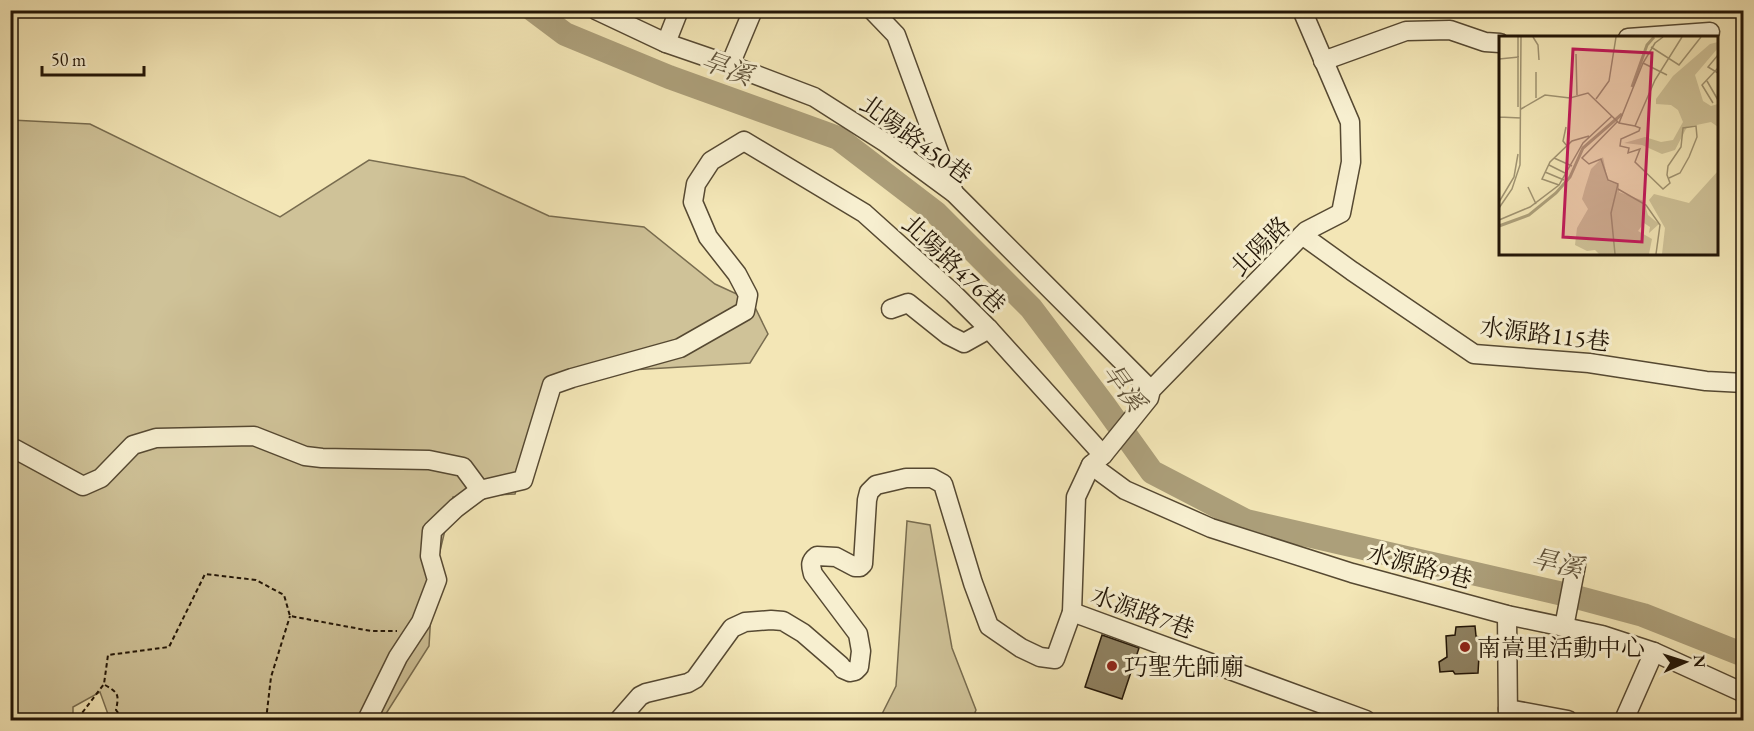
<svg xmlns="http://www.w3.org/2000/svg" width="1754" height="731" font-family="'EB Garamond','Noto Serif TC',serif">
  <rect width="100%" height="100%" fill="#f3e6b6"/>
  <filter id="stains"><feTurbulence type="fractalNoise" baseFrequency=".00333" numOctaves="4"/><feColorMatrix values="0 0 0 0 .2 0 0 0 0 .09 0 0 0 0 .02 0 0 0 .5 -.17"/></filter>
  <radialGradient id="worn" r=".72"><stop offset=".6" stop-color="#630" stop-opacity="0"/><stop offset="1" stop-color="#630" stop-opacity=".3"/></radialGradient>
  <g fill="#cfc298" stroke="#786c4f" stroke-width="1.5">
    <path d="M 11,120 L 90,124 L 280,217 L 369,160 L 464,177 L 549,216 L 644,227 L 715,284 L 752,301 L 768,334 L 750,363 L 630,370 L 543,392 L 515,494 L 453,497 L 433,580 L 429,646 L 382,720 L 118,720 L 109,717 L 100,692 L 73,707 L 73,720 L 11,720 Z"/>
    <path d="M 907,521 L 930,525 L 952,648 L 976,710 L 972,720 L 879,720 L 896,686 Z"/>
  </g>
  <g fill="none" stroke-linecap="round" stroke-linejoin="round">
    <path stroke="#ac9f7a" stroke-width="24" d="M 533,10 L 565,34 L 669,77 L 838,138 L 936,213 L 1031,308 L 1104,405 L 1152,472 L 1246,521 L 1576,597 L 1643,615 L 1744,655"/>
  </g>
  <g fill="#8f8262" stroke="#221506" stroke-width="1.5">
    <path d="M 1475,626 L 1476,636 L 1483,640 L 1483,653 L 1479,656 L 1478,673 L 1455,674 L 1453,671 L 1440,672 L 1439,662 L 1447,657 L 1446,636 L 1455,635 L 1456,627 Z"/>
    <path d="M 1102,635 L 1139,648 L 1122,699 L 1085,687 Z"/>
  </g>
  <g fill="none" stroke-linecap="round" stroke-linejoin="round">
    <g stroke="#564932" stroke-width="21">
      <g id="minor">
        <path d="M 596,10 L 666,43 L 730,65 L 814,97 L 886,143 L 954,193 L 1151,390"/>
        <path d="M 872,10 L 896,35 L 954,193"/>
        <path d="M 1628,38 L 1710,32"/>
        <path d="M 666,43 L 679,10"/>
        <path d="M 1323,61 L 1406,31 L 1450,30 L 1485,42 L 1500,43"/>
        <path d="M 730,65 L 753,10"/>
        <path d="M 1302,235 L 1352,271 L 1474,354 L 1589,363 L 1706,381 L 1744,383"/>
        <path d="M 891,309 L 908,303 L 948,335 L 964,343 L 989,329"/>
        <path d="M 10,449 L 15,449 L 83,486 L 101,478 L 133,445 L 156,438 L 254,436 L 305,456 L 322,458 L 429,460 L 463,467 L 480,490 L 523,480 L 552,385 L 572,378 L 680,348 L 745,311 L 748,295 L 737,274 L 708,237 L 693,202 L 696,184 L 711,161 L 744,141 L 864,213 L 953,293 L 989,329 L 1103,455"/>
        <path d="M 1091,465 L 1125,490 L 1211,528 L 1352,573 L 1507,615 L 1602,635 L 1654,652 L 1744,693"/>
        <path d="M 1072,612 L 1366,720"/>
        <path d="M 1507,615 L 1508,720"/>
        <path d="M 1564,627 L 1576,565"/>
        <path d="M 1508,709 L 1568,720"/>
        <path d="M 367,720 L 398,657 L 421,622 L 437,580 L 430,556 L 432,531 L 456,508 L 480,490"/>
        <path d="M 619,720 L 640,696 L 646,693 L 688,683 L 695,679 L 732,628 L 745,622 L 771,620 L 783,621 L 803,633 L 840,665 L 843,669 L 850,672 L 855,671 L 859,667 L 861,651 L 858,634 L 813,574 C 811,566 809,562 817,556 L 836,557 L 855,567 L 860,567 L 863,564 L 867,500 L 869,492 L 876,485 L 906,478 L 932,478 L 943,484 L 973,583 L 989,626 L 1021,648 L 1040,657 L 1055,659 L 1072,612 L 1076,497 L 1091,465 L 1103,455 L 1149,398 L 1151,390 L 1306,231 L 1341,213 L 1351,162 L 1350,122 L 1302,10"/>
        <path d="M 1624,720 L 1654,652"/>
      </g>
    </g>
    <g stroke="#221506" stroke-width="2" stroke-dasharray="4.5 3" stroke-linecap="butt">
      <path d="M 105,685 C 119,693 119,695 116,710 L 124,720"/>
      <path d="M 82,720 L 82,713 L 104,684 L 108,655 L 169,647 L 205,574 L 256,580 L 284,595 L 290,616 L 371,631 L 397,631"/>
      <path d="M 266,720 L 271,677 L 290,616"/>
    </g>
    <use href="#minor" stroke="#f7efd0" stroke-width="18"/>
  </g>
  <g fill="#8f2418" stroke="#f7efd0" stroke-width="2">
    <circle cx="1465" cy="647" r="6"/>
    <circle cx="1112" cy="666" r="6"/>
  </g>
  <g text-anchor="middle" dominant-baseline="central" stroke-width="6" stroke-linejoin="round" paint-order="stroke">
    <g font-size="24" fill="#221506" stroke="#f7efd0">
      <text transform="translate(916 139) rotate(36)">北陽路450巷</text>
      <text transform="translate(1260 246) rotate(-45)">北陽路</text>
      <text transform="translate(954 264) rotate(43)">北陽路476巷</text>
      <text transform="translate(1545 334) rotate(7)">水源路115巷</text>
      <text transform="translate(1420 566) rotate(15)">水源路9巷</text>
      <text transform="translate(1143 612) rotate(20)">水源路7巷</text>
    </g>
    <g font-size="24" fill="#221506" stroke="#f7efd0" text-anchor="start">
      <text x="1477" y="647">南嵩里活動中心</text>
      <text x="1124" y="666">巧聖先師廟</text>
    </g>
    <g font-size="26" font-style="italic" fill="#60533a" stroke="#f7efd0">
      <text transform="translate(727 68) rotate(20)">旱溪</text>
      <text transform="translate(1124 387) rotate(54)">旱溪</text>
      <text transform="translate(1557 563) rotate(13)">旱溪</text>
    </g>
  </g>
  <g transform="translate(1499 36)">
    <rect width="219" height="219" fill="#f3e6b6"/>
    <path d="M 219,6 L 219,12 L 196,39 L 204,65 L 212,70 L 219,68 L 219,91 L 212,86 L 188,91 L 176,114 L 163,118 L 143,109 L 125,107 L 146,101 L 162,106 L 174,104 L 184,86 L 179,74 L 172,69 L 157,68 L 157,63 L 174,40 L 211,8 ZM 104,121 L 109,145 L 120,149 L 120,156 L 145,165 L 149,179 L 160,188 L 150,197 L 151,191 L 145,187 L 139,195 L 153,203 L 150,218 L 100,218 L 96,214 L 88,215 L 76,209 L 78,192 L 89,173 L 83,163 L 86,152 L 92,133 ZM 219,135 L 219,218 L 163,218 L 166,192 L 150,164 L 155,158 L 190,167 Z" fill="#cfc298"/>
    <path fill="none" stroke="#ac9f7a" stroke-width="3" d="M 133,51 L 148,9 L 155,1M 0,190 L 30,179 L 57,157 L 71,141 L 84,112 L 123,78"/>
    <path fill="none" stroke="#9f9270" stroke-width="1.5" d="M 19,1 L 19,71M 34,1 L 39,9 L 40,24M 152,11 L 180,29 L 202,1M 77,18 L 78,59M 219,19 L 209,31 L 219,37M 0,23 L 20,21M 0,26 L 0,83M 144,27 L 168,39M 208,45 L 219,64M 37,62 L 37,36M 97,63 L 110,45 L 117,1M 214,67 L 203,49 L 219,32M 22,73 L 46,59 L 71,62 L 89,57 L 120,87 L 136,90M 0,81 L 22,82M 120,87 L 144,27 L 156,7 L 164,1M 136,90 L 141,92 L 140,95 L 122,103 L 121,110 L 130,112 L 129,117 L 141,113 L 136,126 L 164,153 L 171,147 L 168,139 L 169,130 L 182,111 L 184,92 L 197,90 L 198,101 L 190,121 L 181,137 L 170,142M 136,90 L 156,44 L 183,1M 67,91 L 64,105 L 68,110M 55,122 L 73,130M 50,129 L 68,138M 46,136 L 65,144M 60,149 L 43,143 L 51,126 L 73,105 L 90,100M 29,151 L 37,168M 119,153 L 147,169 L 161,189 L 157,218M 0,166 L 15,141 L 19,118M 0,172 L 13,153 L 21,129 L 22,1M 0,184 L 31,171 L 60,149 L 84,107 L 113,80M 116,218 L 112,177 L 119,148 L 109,144 L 102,123 L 90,128 L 83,122 L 119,85"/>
    <path fill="#c2185b" fill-opacity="0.15" stroke="#c2185b" stroke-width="3" d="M 74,13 L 153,17 L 143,206 L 64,201 Z"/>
    <rect width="219" height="219" fill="none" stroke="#221506" stroke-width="3"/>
  </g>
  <rect width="1754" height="731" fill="none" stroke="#f3e6b6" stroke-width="36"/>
  <rect x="12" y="12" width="1730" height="707" fill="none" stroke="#221506" stroke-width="3"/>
  <rect x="18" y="18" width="1718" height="695" fill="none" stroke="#221506" stroke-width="1.5"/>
  <g transform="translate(1685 662) rotate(87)" stroke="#f7efd0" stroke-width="4.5" paint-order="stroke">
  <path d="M0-4.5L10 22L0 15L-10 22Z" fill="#221506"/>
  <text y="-9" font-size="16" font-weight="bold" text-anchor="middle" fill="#221506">N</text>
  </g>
  <path d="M42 66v9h102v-9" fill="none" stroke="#221506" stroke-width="3"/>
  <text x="51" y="66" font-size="18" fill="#221506" stroke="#f7efd0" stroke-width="4.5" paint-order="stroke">50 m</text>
  <rect width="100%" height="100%" filter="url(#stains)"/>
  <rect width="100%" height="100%" fill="url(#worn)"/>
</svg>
